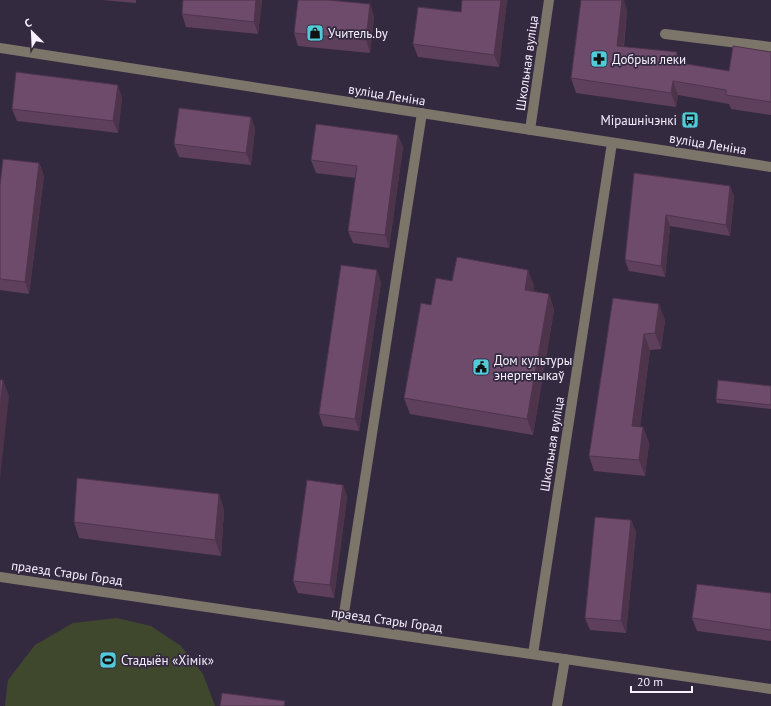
<svg xmlns="http://www.w3.org/2000/svg" width="771" height="706" font-family="'PT Sans',sans-serif">
  <rect width="100%" height="100%" fill="#342a40"/>
  <path fill="#3f472c" d="M 117,618 L 151,626 L 181,646 L 203,674 L 215,706 L 5,706 L 8,680 L 35,645 L 73,623 Z"/>
  <g fill="none" stroke-linecap="round" stroke-linejoin="round">
    <g stroke="#7c756a" stroke-width="10">
      <path d="M 665,34 L 771,47"/>
      <path d="M 0,48 L 771,167"/>
      <path d="M 530,130 L 549,0"/>
      <path d="M 0,577 L 771,689"/>
      <path d="M 342,626 L 422,113"/>
      <path d="M 533,654 L 612,143"/>
      <path d="M 557,706 L 565,659"/>
    </g>
  </g>
  <g fill="#5f405c">
    <path d="M 102,0 L 136,0 L 136,3 Z"/>
    <path d="M 183,0 L 262,0 L 258,34 L 186,27 L 182,14 Z"/>
    <path d="M 462,0 L 507,0 L 499,67 L 418,57 L 413,44 L 461,12 Z"/>
    <path d="M 370,4 L 374,17 L 370,53 L 298,46 L 294,33 Z"/>
    <path d="M 627,10 L 624,47 L 677,52 L 680,63 L 729,71 L 771,52 L 771,115 L 731,109 L 729,104 L 678,95 L 676,107 L 576,93 L 571,78 Z"/>
    <path d="M 122,97 L 118,133 L 17,121 L 12,109 Z"/>
    <path d="M 251,117 L 255,129 L 251,165 L 179,157 L 174,144 Z"/>
    <path d="M 398,135 L 403,147 L 389,248 L 353,243 L 348,231 L 356,178 L 316,173 L 311,160 Z"/>
    <path d="M 39,163 L 44,176 L 29,294 L 0,290 L 0,185 Z"/>
    <path d="M 634,173 L 730,186 L 734,197 L 730,236 L 670,226 L 665,277 L 629,271 L 625,260 Z"/>
    <path d="M 452,281 L 534,285 L 533,292 L 549,294 L 554,310 L 533,435 L 410,414 L 404,398 Z"/>
    <path d="M 381,282 L 359,431 L 323,426 L 319,414 Z"/>
    <path d="M 613,298 L 665,320 L 661,349 L 650,350 L 640,427 L 643,427 L 649,443 L 645,476 L 594,471 L 589,456 Z"/>
    <path d="M 771,386 L 771,409 L 717,403 L 716,399 Z"/>
    <path d="M 343,485 L 347,497 L 334,598 L 298,593 L 293,581 Z"/>
    <path d="M 219,494 L 224,510 L 221,556 L 79,538 L 74,522 Z"/>
    <path d="M 631,520 L 636,532 L 626,633 L 590,630 L 585,618 Z"/>
    <path d="M 771,593 L 771,641 L 697,631 L 692,618 Z"/>
  </g>
  <g fill="#4d344b">
    <path d="M 256,0 L 262,0 L 258,34 L 254,22 Z"/>
    <path d="M 501,0 L 507,0 L 499,67 L 494,55 Z"/>
    <path d="M 622,0 L 624,0 L 627,10 L 622,60 L 617,46 Z"/>
    <path d="M 370,4 L 374,17 L 370,53 L 366,40 Z"/>
    <path d="M 677,52 L 682,67 L 675,62 Z"/>
    <path d="M 673,81 L 678,95 L 676,107 L 671,93 Z"/>
    <path d="M 118,85 L 122,97 L 118,133 L 113,121 Z"/>
    <path d="M 251,117 L 255,129 L 251,165 L 246,153 Z"/>
    <path d="M 398,135 L 403,147 L 389,248 L 385,235 Z"/>
    <path d="M 39,163 L 44,176 L 29,294 L 25,282 Z"/>
    <path d="M 730,186 L 734,197 L 730,236 L 726,225 Z"/>
    <path d="M 666,215 L 670,226 L 665,277 L 661,266 Z"/>
    <path d="M 377,270 L 381,282 L 359,431 L 355,419 Z"/>
    <path d="M 528,270 L 534,285 L 531,306 L 525,290 Z"/>
    <path d="M 549,294 L 554,310 L 533,435 L 527,419 Z"/>
    <path d="M 659,304 L 665,320 L 661,349 L 655,333 Z"/>
    <path d="M 644,334 L 650,350 L 638,442 L 632,426 Z"/>
    <path d="M 3,380 L 9,396 L 0,478 L 0,409 Z"/>
    <path d="M 643,427 L 649,443 L 645,476 L 639,460 Z"/>
    <path d="M 343,485 L 347,497 L 334,598 L 330,585 Z"/>
    <path d="M 219,494 L 224,510 L 221,556 L 215,540 Z"/>
    <path d="M 631,520 L 636,532 L 626,633 L 621,621 Z"/>
  </g>
  <g fill="#6e4a6b" stroke="#4d344b">
    <path d="M 183,0 L 256,0 L 254,22 L 182,14 Z"/>
    <path d="M 298,0 L 328,0 L 370,4 L 366,40 L 294,33 Z"/>
    <path d="M 462,0 L 501,0 L 494,55 L 413,44 L 418,7 L 461,12 Z"/>
    <path d="M 581,0 L 622,0 L 617,46 L 677,52 L 675,62 L 729,71 L 733,46 L 771,52 L 771,102 L 726,95 L 726,90 L 673,81 L 671,93 L 571,78 Z"/>
    <path d="M 16,72 L 118,85 L 113,121 L 12,109 Z"/>
    <path d="M 179,108 L 251,117 L 246,153 L 174,144 Z"/>
    <path d="M 316,124 L 398,135 L 385,235 L 348,231 L 357,166 L 311,160 Z"/>
    <path d="M 3,159 L 39,163 L 25,282 L 0,279 L 0,185 Z"/>
    <path d="M 634,173 L 730,186 L 726,225 L 666,215 L 661,266 L 625,260 Z"/>
    <path d="M 457,257 L 528,270 L 525,290 L 549,294 L 527,419 L 404,398 L 421,303 L 431,305 L 436,278 L 452,281 Z"/>
    <path d="M 341,265 L 377,270 L 355,419 L 319,414 Z"/>
    <path d="M 613,298 L 659,304 L 655,333 L 644,334 L 632,426 L 643,427 L 639,460 L 589,456 Z"/>
    <path d="M 0,380 L 3,380 L 0,409 Z"/>
    <path d="M 718,380 L 771,386 L 771,405 L 716,399 Z"/>
    <path d="M 77,478 L 219,494 L 215,540 L 74,522 Z"/>
    <path d="M 307,480 L 343,485 L 330,585 L 293,581 Z"/>
    <path d="M 595,517 L 631,520 L 621,621 L 585,618 Z"/>
    <path d="M 697,584 L 771,593 L 771,630 L 692,618 Z"/>
    <path d="M 222,693 L 285,701 L 284,706 L 220,706 Z"/>
  </g>
  <defs>
    <g id="shop-square" transform="scale(0.9)"><rect x="-9" y="-9" width="18" height="18" rx="4" fill="#52cbd9" stroke="#342a40"/><path d="M-5-2.5h2.3a2.7 3.5 0 0 1 5.4 0H5L5.5 6h-11ZM-1.5-2.5h3a1.5 2.3 0 0 0-3 0Z" fill="#111"/></g>
    <g id="pharmacy-square" transform="scale(0.9)"><rect x="-9" y="-9" width="18" height="18" rx="4" fill="#52cbd9" stroke="#342a40"/><path d="M-2-6h4v4h4v4h-4v4h-4v-4h-4v-4h4Z" fill="#111"/></g>
    <g id="bus-square" transform="scale(0.9)"><rect x="-9" y="-9" width="18" height="18" rx="4" fill="#52cbd9" stroke="#342a40"/><path d="M-5-6H5V4H4V6H2V4H-2V6H-4V4H-5ZM-3.5-4V0h7V-4ZM-3.5 1.2v1.5H-2V1.2ZM2 1.2v1.5H3.5V1.2Z" fill="#111"/></g>
    <g id="civic-square" transform="scale(0.9)"><rect x="-9" y="-9" width="18" height="18" rx="4" fill="#52cbd9" stroke="#342a40"/><path d="M-.6-6.5H3V-4.5H.6V-3L4-1V1h2V6H-6V1h2V-1L-.6-3ZM-1.2 2.5V6h2.4V2.5Z" fill="#111"/></g>
    <g id="stadium-square" transform="scale(0.9)"><rect x="-9" y="-9" width="18" height="18" rx="4" fill="#52cbd9" stroke="#342a40"/><path d="M0-5a6.5 5 0 1 0 0 10a6.5 5 0 1 0 0-10ZM-3.5-1.8h7v3.6h-7Z" fill="#111"/></g>
  </defs>
  <g fill-rule="evenodd">
    <use href="#shop-square" x="315" y="33"/>
    <use href="#pharmacy-square" x="599" y="59"/>
    <use href="#bus-square" x="690" y="120"/>
    <use href="#civic-square" x="481" y="367"/>
    <use href="#stadium-square" x="108" y="660"/>
  </g>
  <g text-anchor="middle" dominant-baseline="central" stroke-width="3.5" stroke-linejoin="round" paint-order="stroke">
    <g font-size="13" fill="#f6f0ff" stroke="#342a40" text-anchor="start">
      <text x="328" y="33">Учитель.by</text>
      <text x="612" y="59">Добрыя леки</text>
      <text x="677" y="120" text-anchor="end">Мірашнічэнкі</text>
      <text x="494" y="360">Дом культуры<tspan x="494" dy="15">энергетыкаў</tspan></text>
      <text x="121" y="660">Стадыён «Хімік»</text>
    </g>
    <g font-size="13" fill="#f6f0ff" stroke="#342a40">
      <text transform="translate(527 63) rotate(-82)">Школьная вуліца</text>
      <text transform="translate(387 95) rotate(9)">вуліца Леніна</text>
      <text transform="translate(708 144) rotate(9)">вуліца Леніна</text>
      <text transform="translate(552 444) rotate(-81)">Школьная вуліца</text>
      <text transform="translate(67 573) rotate(8)">праезд Стары Горад</text>
      <text transform="translate(387 620) rotate(8)">праезд Стары Горад</text>
    </g>
  </g>
  <g transform="translate(32 32) rotate(336)" stroke="#342a40" stroke-width="3" paint-order="stroke">
  <path d="M0-3L7 15L0 10L-7 15Z" fill="#f6f0ff"/>
  <text y="-6" font-size="11" font-weight="bold" text-anchor="middle" fill="#f6f0ff">С</text>
  </g>
  <path d="M631 686v6h61v-6" fill="none" stroke="#f6f0ff" stroke-width="2"/>
  <text x="637" y="686" font-size="12" fill="#f6f0ff" stroke="#342a40" stroke-width="3" paint-order="stroke">20 m</text>
</svg>
